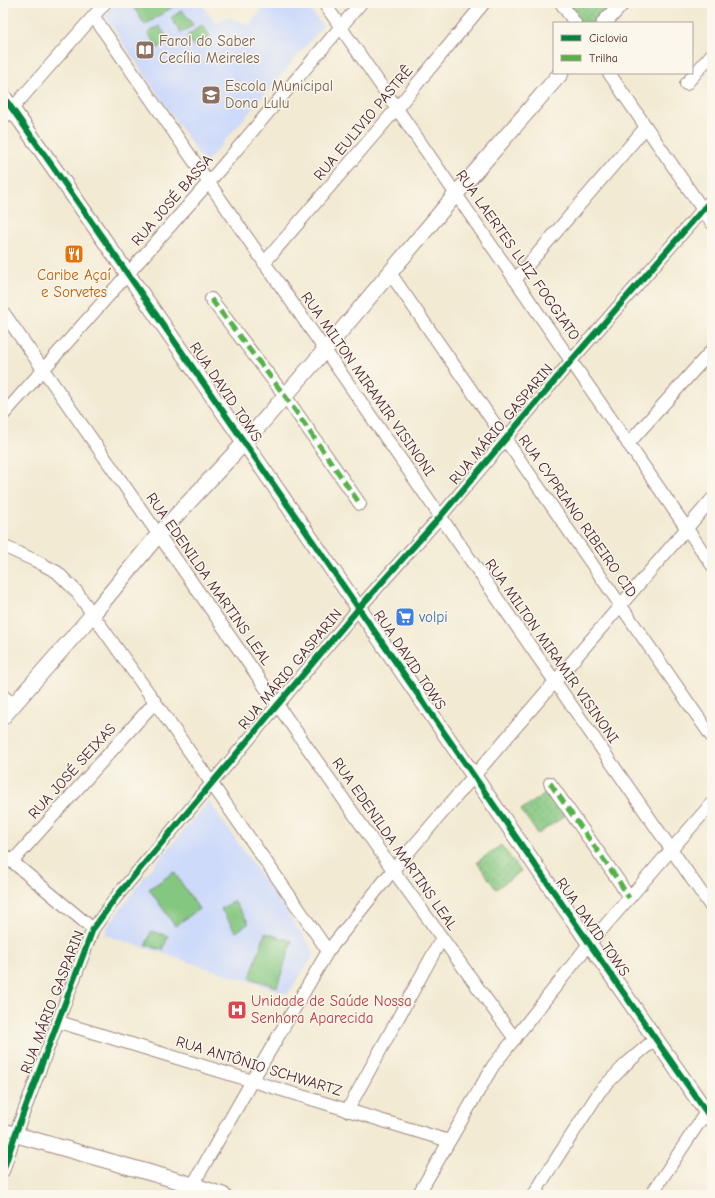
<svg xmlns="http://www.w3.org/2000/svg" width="715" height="1198" font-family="'Comic Neue',sans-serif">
  <defs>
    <pattern id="park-dots" width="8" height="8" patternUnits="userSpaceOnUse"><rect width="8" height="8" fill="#84c780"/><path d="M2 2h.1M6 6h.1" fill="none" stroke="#74aa6f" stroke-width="1.8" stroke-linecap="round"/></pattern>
  </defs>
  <rect width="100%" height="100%" fill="#fbf7ec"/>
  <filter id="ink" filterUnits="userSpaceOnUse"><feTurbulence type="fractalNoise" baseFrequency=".025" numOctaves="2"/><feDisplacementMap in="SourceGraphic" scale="8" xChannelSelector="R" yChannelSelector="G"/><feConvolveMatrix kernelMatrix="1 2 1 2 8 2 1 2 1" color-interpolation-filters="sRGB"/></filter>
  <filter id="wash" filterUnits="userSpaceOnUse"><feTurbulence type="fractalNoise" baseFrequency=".012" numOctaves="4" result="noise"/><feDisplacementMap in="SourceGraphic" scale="16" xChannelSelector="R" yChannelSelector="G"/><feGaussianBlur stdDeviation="0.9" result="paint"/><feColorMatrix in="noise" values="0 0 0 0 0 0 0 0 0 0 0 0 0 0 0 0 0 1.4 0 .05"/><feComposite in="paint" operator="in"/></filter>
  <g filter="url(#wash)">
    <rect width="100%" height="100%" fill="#f2ead2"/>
    <g fill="#cedafa">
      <path d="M 116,3 L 201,3 L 216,24 L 228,17 L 249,25 L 268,3 L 305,3 L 323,26 L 205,164 L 105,16 Z"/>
      <path d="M 209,801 L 315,953 L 288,994 L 105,935 L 108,926 L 144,877 Z"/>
    </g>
    <g fill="url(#park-dots)" stroke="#677356">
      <path d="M 567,3 L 613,3 L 595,23 L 580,23 Z"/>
      <path d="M 549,790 L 566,815 L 538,834 L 521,810 Z"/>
      <path d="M 501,845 L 521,871 L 496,889 L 477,862 Z"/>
    </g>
    <g fill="#84c780" stroke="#677356">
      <path d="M 138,3 L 171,3 L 174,6 L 145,25 L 133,6 Z"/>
      <path d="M 182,10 L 193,25 L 181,33 L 171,18 Z"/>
      <path d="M 202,25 L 210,36 L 195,47 L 187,36 Z"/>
      <path d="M 159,26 L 170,41 L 158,48 L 148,33 Z"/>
      <path d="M 174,872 L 199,909 L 175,926 L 149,889 Z"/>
      <path d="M 234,901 L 249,923 L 236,932 L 221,909 Z"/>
      <path d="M 151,931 L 168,936 L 163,950 L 146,945 Z"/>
      <path d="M 265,933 L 292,941 L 277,987 L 250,978 Z"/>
    </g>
  </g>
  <g filter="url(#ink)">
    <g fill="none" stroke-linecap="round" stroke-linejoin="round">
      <g stroke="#9e847e" stroke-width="14">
        <g id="minor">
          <path d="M 324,3 L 712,565"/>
          <path d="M 561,3 L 575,23"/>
          <path d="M 94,17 L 712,908"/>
          <path d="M 609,73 L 712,223"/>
          <path d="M 686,84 L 712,54"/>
          <path d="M 3,119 L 105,3"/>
          <path d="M 264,263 L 397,108 L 484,3"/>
          <path d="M 390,273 L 712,737"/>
          <path d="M 515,280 L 646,127"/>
          <path d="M 211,299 L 285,396 L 360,504"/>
          <path d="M 3,312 L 393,870 L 515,1039"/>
          <path d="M 3,415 L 209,182 L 361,3"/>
          <path d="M 628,444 L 712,350"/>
          <path d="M 3,546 L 36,561 L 57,572 L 76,591 L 155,702 L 328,951"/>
          <path d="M 3,696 L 13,704"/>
          <path d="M 550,783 L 620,883 L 629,898"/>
          <path d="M 3,854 L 93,929"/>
          <path d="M 12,862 L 155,702"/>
          <path d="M 59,1022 L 449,1141"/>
          <path d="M 347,1111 L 442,938"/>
          <path d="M 3,1171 L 15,1135 L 93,929 L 117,896 L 359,608 L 440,517 L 571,361 L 712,199"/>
          <path d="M 187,1195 L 252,1081 L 328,951 L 393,870 L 712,499"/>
          <path d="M 418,1195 L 493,1066 L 589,944 L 712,803"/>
          <path d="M 534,1195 L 544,1178 L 600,1091 L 626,1064 L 655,1039"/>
          <path d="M 651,1195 L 706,1112 L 712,1105"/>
        </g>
      </g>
      <g stroke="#9e847e" stroke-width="17">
        <g id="tertiary">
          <path d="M 604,23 L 622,3"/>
          <path d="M 3,96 C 243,435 474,780 712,1120"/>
          <path d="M 3,717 L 93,614 L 158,535 L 245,442 L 325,350 L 456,194 L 561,73"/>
          <path d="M 3,1131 L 193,1185 L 223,1195"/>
        </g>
      </g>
      <use href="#minor" stroke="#fff" stroke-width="12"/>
      <use href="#tertiary" stroke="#fff" stroke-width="15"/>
      <g stroke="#57b146" stroke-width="5" stroke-dasharray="10 5" stroke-linecap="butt">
        <path d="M 211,299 L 285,396 L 360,504"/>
        <path d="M 550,783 L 620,883 L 629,898"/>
      </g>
      <g stroke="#fbf7ec" stroke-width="8">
        <g id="cycleway">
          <path d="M 3,96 C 243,435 474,780 712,1120"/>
          <path d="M 3,1171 L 15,1135 L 93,929 L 117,896 L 359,608 L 440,517 L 571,361 L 712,199"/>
        </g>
      </g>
      <use href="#cycleway" stroke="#00873e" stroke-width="6"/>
    </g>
  </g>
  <defs>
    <g id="library-square" transform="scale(1)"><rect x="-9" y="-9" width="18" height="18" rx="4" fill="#8d6e63" stroke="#fbf7ec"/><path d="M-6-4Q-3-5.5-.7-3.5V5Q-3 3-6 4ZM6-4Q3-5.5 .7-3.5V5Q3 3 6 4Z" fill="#fff"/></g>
    <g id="school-square" transform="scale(1)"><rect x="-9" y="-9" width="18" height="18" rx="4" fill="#8d6e63" stroke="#fbf7ec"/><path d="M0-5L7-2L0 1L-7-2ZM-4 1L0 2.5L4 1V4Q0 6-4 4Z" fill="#fff"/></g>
    <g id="restaurant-square" transform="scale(1)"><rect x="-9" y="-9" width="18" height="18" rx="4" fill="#e8710a" stroke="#fbf7ec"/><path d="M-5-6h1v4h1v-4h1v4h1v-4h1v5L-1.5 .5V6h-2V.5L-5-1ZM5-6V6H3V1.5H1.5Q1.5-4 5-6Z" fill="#fff"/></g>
    <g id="supermarket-square" transform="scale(1)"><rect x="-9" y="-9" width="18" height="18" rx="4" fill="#3f7fe0" stroke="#fbf7ec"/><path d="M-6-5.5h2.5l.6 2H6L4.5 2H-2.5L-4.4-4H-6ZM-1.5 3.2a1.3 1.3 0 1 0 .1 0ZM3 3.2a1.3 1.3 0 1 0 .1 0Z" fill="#fff"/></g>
    <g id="hospital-square" transform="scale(1)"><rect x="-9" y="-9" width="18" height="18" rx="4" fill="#e0444e" stroke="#fbf7ec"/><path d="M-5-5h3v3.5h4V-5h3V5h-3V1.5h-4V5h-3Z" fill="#fff"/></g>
  </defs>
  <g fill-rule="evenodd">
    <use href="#library-square" x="145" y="50"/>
    <use href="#school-square" x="211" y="95"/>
    <use href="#restaurant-square" x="74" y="254"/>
    <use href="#supermarket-square" x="405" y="617"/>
    <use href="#hospital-square" x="237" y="1010"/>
  </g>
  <g text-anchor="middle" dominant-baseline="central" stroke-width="3" stroke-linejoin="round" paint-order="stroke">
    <g font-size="15" fill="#785e54" stroke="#fbf7ec" text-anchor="start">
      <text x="159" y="41">Farol do Saber<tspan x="159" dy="17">Cecília Meireles</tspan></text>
      <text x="225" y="86">Escola Municipal<tspan x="225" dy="17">Dona Lulu</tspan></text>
    </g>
    <g font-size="15" fill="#4a1f2b" stroke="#fbf7ec">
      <text transform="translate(363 123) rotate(-50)">RUA EULIVIO PASTRÊ</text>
      <text transform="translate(172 200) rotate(-49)">RUA JOSÉ BASSA</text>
      <text transform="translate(518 255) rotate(55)">RUA LAERTES LUIZ FOGGIATO</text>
      <text transform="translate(368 384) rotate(55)">RUA MILTON MIRAMIR VISINONI</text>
      <text transform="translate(226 392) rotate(56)">RUA DAVID TOWS</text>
      <text transform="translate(501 424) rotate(-50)">RUA MÁRIO GASPARIN</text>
      <text transform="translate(578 516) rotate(55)">RUA CYPRIANO RIBEIRO CID</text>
      <text transform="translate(209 579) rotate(55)">RUA EDENILDA MARTINS LEAL</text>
      <text transform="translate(552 651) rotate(55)">RUA MILTON MIRAMIR VISINONI</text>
      <text transform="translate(410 660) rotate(56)">RUA DAVID TOWS</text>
      <text transform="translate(290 669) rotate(-50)">RUA MÁRIO GASPARIN</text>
      <text transform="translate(72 771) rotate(-48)">RUA JOSÉ SEIXAS</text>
      <text transform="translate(395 844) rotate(55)">RUA EDENILDA MARTINS LEAL</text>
      <text transform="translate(593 927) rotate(55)">RUA DAVID TOWS</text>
      <text transform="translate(52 1002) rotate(-69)">RUA MÁRIO GASPARIN</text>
      <text transform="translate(259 1066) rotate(17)">RUA ANTÔNIO SCHWARTZ</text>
    </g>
    <g font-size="15" fill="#c56008" stroke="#fbf7ec">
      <text x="74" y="275">Caribe Açaí<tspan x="74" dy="17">e Sorvetes</tspan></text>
    </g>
    <g font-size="15" fill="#366cbe" stroke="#fbf7ec" text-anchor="start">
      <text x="419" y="617">volpi</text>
    </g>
    <g font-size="15" fill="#be3a42" stroke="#fbf7ec" text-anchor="start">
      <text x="251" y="1001">Unidade de Saúde Nossa<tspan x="251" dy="17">Senhora Aparecida</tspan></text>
    </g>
  </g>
  <rect width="715" height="1198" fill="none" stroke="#fbf7ec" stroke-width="16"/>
  <rect x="553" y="22" width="140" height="52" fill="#fbf7ec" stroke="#b4a19f"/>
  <rect x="561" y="35" width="20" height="6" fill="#00873e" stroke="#b4a19f"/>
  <text x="589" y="42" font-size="12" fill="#4a1f2b">Ciclovia</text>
  <rect x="561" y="55" width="20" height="6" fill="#57b146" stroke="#b4a19f"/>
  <text x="589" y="62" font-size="12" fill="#4a1f2b">Trilha</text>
</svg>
